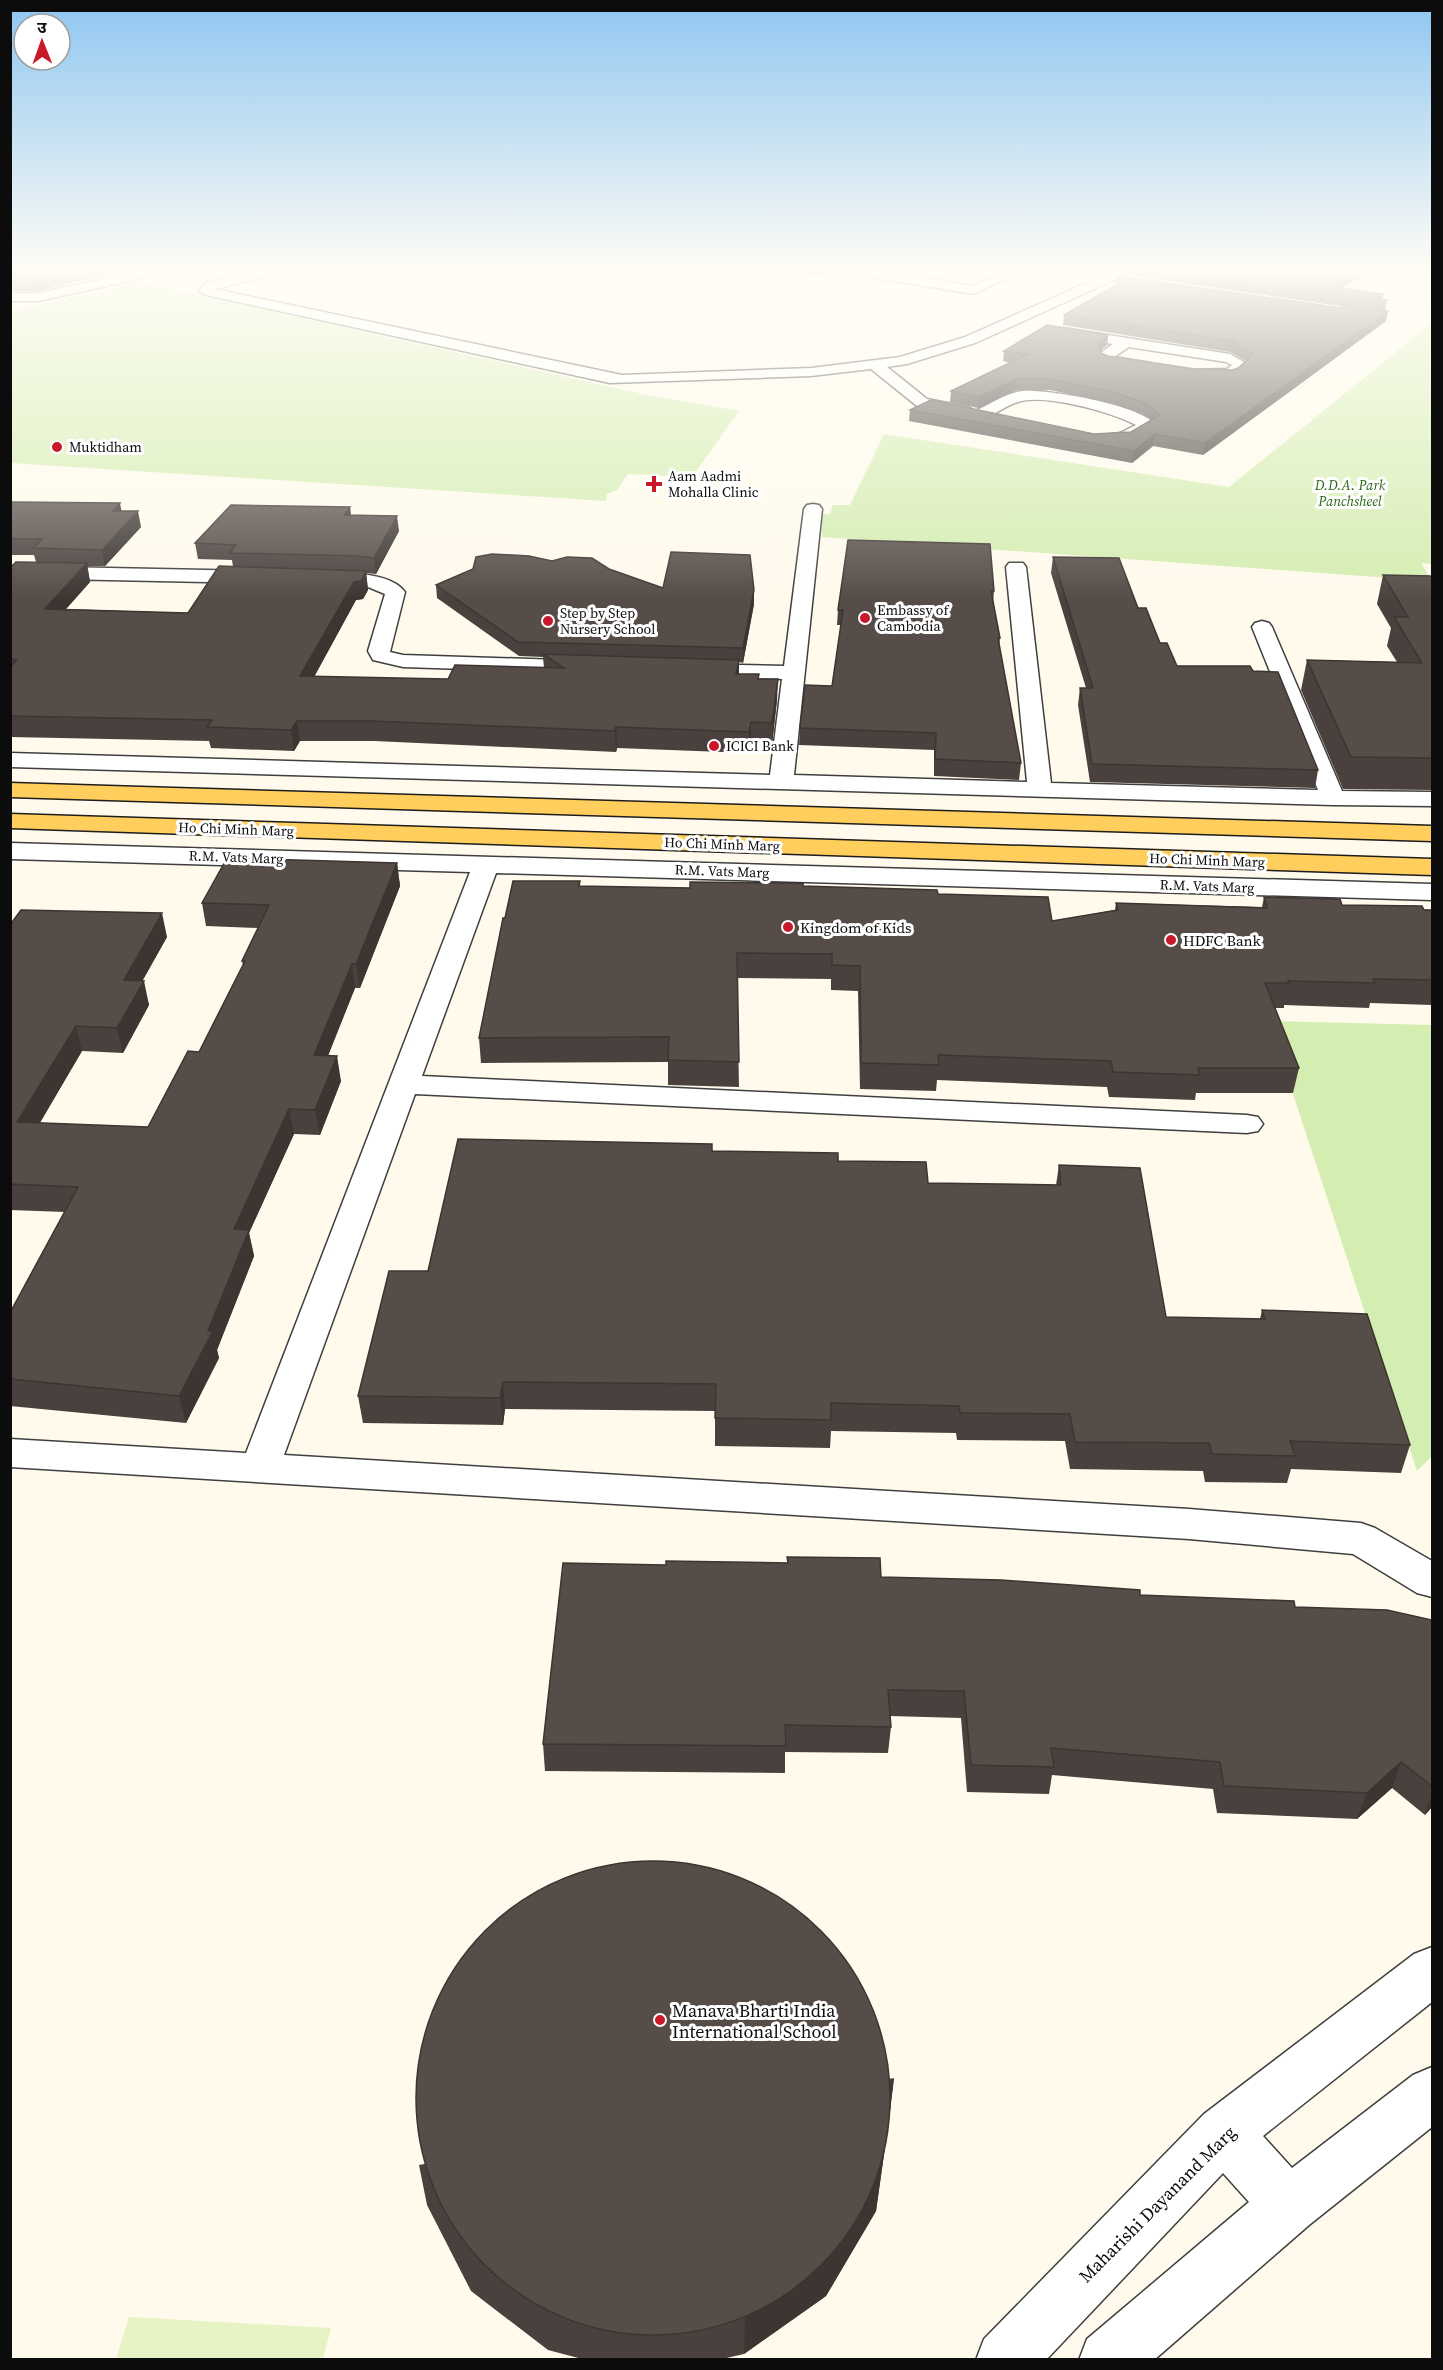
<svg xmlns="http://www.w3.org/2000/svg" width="1443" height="2370" font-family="'Source Serif 4','Noto Sans Devanagari',serif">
  <rect width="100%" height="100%" fill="#fffaec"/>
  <g fill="#d4edb1">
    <path d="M 140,282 L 647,395 L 739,411 L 692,477 L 628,474 L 617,490 L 607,494 L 606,501 L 11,463 L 11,309 L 18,310 Z"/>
    <path d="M 1432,323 L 1432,564 L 1421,563 L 1432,581 L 822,537 L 822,514 L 830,514 L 833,505 L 850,505 L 884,434 L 1229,487 Z"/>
    <path d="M 1269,1021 L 1432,1025 L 1432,1456 L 1417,1471 Z"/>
  </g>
  <path fill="#e6f3c4" d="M 129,2317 L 331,2328 L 323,2359 L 116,2359 Z"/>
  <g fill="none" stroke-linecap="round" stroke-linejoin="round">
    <g stroke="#3f3f3f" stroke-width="3">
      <g id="minor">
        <path d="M 153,268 L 175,268 L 169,272 L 39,301 L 10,301 L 10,293 L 39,293 Z"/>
        <path d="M 268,268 L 289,268 L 287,271 L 215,289 L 622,375 L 811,368 L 900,357 L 965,337 L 1120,268 L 1136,268 L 1134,271 L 975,343 L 907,364 L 887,367 L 927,399 L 968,407 L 975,411 C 991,404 1005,393 1022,391 C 1048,389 1141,405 1156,425 C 1147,436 1115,452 1103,438 L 1105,435 L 1120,433 L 1136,425 C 1112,412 1044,393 1018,402 C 1004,406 994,416 980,420 L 973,416 L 968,417 L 917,406 L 871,369 L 811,376 L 610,383 L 206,295 L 199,291 L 207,282 Z"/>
        <path d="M 847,268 L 864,268 L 972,286 L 1014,268 L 1030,268 L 973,294 L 852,274 L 848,273 Z"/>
        <path d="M 1063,328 L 1230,354 L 1249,365 L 1235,377 L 1230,378 L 1194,377 L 1187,373 L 1189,370 L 1227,369 L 1232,365 L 1226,362 L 1129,347 L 1114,357 L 1151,363 L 1153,366 L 1151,369 L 1146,370 L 1107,364 L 1102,363 L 1099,354 L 1113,344 L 1058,335 L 1056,332 L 1058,329 Z"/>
        <path d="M 813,504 L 819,505 L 822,509 L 794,775 L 1027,782 L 1006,567 L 1009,563 L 1023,563 L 1026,567 L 1051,783 L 1318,790 L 1252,627 L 1255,623 L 1262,621 L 1269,623 L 1272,627 L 1342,791 L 1432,792 L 1432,806 L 1333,805 L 10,767 L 10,753 L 770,775 L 782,679 L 695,676 L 687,675 L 684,670 L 687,665 L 695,664 L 784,666 L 804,509 L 807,505 Z"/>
        <path d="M 10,566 L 258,571 L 265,573 L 268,577 L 265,581 L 258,583 L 10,578 Z"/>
        <path d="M 321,573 C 344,573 390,571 405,592 L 390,652 L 403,655 L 590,661 L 598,662 L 601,667 L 598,672 L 590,673 L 403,667 L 373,660 L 368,651 L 385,594 L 368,587 L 314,583 L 311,579 L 314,575 Z"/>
        <path d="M 10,843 L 1432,884 L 1432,900 L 496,873 L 422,1076 L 1247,1115 L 1258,1117 L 1263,1124 L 1258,1131 L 1247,1133 L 415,1094 L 284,1455 L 1189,1509 L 1361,1523 L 1375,1528 L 1432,1561 L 1432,1597 L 1417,1593 L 1353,1554 L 1189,1539 L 10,1467 L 10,1439 L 246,1453 L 470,872 L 10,859 Z"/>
      </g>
    </g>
    <g stroke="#3f3f3f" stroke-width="3">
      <path id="tertiary" d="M 1432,1947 L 1432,2002 L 1263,2136 L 1292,2168 L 1413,2075 L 1432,2067 L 1432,2127 L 1309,2225 L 1154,2360 L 1079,2360 L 1087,2339 L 1249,2202 L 1223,2173 L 1046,2360 L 976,2360 L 984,2339 L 1204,2114 L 1414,1954 Z"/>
    </g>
    <g stroke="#1d1d1d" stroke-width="3">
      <g id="primary">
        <path d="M 10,783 L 1432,826 L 1432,841 L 10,797 Z"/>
        <path d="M 10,814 L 1432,859 L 1432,875 L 10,828 Z"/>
      </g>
    </g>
    <use href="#minor" fill="#fff" fill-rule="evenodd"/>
    <use href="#tertiary" fill="#fff" fill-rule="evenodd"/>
    <use href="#primary" fill="#ffce5c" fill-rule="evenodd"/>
  </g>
  <g fill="#4a413e">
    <path d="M 10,268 L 131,268 L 37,291 L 10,291 Z"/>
    <path d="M 750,268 L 835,268 L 819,276 Z"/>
    <path d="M 1130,268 L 1269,268 L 1327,276 L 1329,275 L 1326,273 L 1288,268 L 1378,268 L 1341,288 L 1382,299 L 1385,310 L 1383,311 L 1386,321 L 1203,455 L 1153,446 L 1132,463 L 909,421 L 910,410 L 1094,434 L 1131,432 L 1151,420 L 1144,414 L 1112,403 L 1050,390 L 1016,390 L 978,408 L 950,402 L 951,391 L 1010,363 L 1003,361 L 1004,351 L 1108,335 L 1107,345 L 1100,351 L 1101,353 L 1108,356 L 1195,369 L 1232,370 L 1238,368 L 1246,361 L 1230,352 L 1063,325 L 1064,315 L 1116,284 L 1117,276 L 1342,308 L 1343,308 L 1340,306 L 1129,275 Z"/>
    <path d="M 10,502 L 122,511 L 141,527 L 105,566 L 87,566 L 90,582 L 66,609 L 188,613 L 233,567 L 232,560 L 198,559 L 195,543 L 350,507 L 351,515 L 399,531 L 376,574 L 366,573 L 368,590 L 363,599 L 356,600 L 314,677 L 448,679 L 544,668 L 543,657 L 519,656 L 437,598 L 436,585 L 552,561 L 609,569 L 663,588 L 754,590 L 754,604 L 743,663 L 739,662 L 739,674 L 759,679 L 777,700 L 772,744 L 751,743 L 749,753 L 617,748 L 616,752 L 374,741 L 300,741 L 294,751 L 211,748 L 209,741 L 10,737 L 10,568 L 36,562 L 34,555 L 10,555 Z"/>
    <path d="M 1053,557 L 1138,608 L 1160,643 L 1177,666 L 1253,671 L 1318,770 L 1315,788 L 1090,782 L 1078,705 L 1080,688 L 1086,688 L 1051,573 Z"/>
    <path d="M 1383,575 L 1432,576 L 1432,791 L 1432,790 L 1343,789 L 1301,690 L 1307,660 L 1397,662 L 1387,646 L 1391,628 L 1377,604 Z"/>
    <path d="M 994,591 L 993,602 L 1000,638 L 999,645 L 1021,763 L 1019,780 L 934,776 L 934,750 L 799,745 L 800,728 L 832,686 L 841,625 L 837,625 L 838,610 Z"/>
    <path d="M 397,863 L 400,886 L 360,988 L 355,988 L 328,1056 L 341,1081 L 320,1135 L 294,1134 L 249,1233 L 254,1256 L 217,1350 L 219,1358 L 186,1423 L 10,1406 L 10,1309 L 12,1309 L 65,1212 L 10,1210 L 10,925 L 167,937 L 142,981 L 149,1005 L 123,1053 L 82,1051 L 40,1123 L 148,1127 L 199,1052 L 243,965 L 242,961 L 258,928 L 206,926 L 202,903 Z"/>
    <path d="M 580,886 L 690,888 L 803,886 L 938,894 L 1052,921 L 1115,910 L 1116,903 L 1262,907 L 1264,897 L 1342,905 L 1432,910 L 1432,1005 L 1370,1003 L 1369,1008 L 1284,1005 L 1284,1008 L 1275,1008 L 1299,1068 L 1293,1093 L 1196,1093 L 1195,1100 L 1109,1097 L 1107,1087 L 1012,1083 L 937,1080 L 936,1091 L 860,1089 L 858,991 L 831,990 L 831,979 L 737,978 L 739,1087 L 668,1085 L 668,1062 L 481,1063 L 479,1038 L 505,918 Z"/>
    <path d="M 712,1151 L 838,1161 L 928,1183 L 1056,1185 L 1059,1165 L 1166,1317 L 1260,1319 L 1262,1310 L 1410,1445 L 1401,1473 L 1291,1469 L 1287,1483 L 1205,1482 L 1203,1471 L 1070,1469 L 1065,1441 L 957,1440 L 956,1433 L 831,1431 L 830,1448 L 715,1446 L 715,1411 L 505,1409 L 503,1425 L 363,1423 L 358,1396 L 428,1271 Z"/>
    <path d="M 666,1565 L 881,1577 L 1140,1595 L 1295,1607 L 1432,1620 L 1432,1807 L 1425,1815 L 1392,1788 L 1357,1819 L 1217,1813 L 1213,1789 L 1052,1775 L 1049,1794 L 967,1792 L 961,1718 L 890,1716 L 891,1727 L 888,1753 L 785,1752 L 785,1773 L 545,1771 L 543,1744 Z"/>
    <path d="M 894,2078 L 889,2119 L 876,2211 L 826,2296 L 744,2354 L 718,2360 L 586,2360 L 548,2350 L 471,2291 L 427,2205 L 419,2165 Z"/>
  </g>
  <g fill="#3c3532">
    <path d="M 98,268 L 131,268 L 37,291 L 35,283 Z"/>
    <path d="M 819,268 L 835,268 L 819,276 Z"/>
    <path d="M 1363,268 L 1378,268 L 1330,294 L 1328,286 Z"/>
    <path d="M 1383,294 L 1381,304 L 1387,300 L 1385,310 L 1371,319 L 1377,298 Z"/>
    <path d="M 1388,311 L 1386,321 L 1203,455 L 1205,443 Z"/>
    <path d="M 1108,335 L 1107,345 L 1097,353 L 1098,343 Z"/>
    <path d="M 1017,379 L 1016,390 L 978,408 L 979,397 Z"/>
    <path d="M 1155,434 L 1153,446 L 1132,463 L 1134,451 Z"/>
    <path d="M 120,503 L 123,519 L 113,511 Z"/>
    <path d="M 350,507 L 351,522 L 344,515 Z"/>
    <path d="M 138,511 L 141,527 L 105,566 L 102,550 Z"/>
    <path d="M 397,516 L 399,531 L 376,574 L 374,558 Z"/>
    <path d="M 87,563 L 90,582 L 49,628 L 45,609 Z"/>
    <path d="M 366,571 L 368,590 L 363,599 L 356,600 L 303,697 L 300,676 L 354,582 Z"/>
    <path d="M 754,590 L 754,604 L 743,663 L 743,648 Z"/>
    <path d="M 739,660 L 739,680 L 736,674 Z"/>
    <path d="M 778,679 L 777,700 L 772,744 L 772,723 Z"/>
    <path d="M 297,721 L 300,741 L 294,751 L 291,730 Z"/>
    <path d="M 751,722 L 751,743 L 749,753 L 749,732 Z"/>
    <path d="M 616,727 L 617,748 L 616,752 L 615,731 Z"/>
    <path d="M 397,863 L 400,886 L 360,988 L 356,964 Z"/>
    <path d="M 162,913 L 167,937 L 129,1005 L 124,980 Z"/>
    <path d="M 352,964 L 355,988 L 318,1080 L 314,1055 Z"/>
    <path d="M 144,981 L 149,1005 L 123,1053 L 117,1028 Z"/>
    <path d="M 76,1026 L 82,1051 L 25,1147 L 17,1122 Z"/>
    <path d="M 337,1056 L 341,1081 L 320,1135 L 315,1110 Z"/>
    <path d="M 289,1109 L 294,1134 L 249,1233 L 254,1256 L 217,1350 L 219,1358 L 186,1423 L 179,1396 L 234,1229 Z"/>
    <path d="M 503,1382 L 505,1409 L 503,1425 L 500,1398 Z"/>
    <path d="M 1401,1762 L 1392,1788 L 1357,1819 L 1367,1793 Z"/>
    <path d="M 1432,1794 L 1432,1807 L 1425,1815 Z"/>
    <path d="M 894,2078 L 889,2119 L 876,2211 L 826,2296 L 744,2354 L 745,2316 Z"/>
  </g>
  <g fill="#564c48" stroke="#3c3532" stroke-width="1.5">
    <path d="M 10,268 L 98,268 L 35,283 L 10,283 Z"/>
    <path d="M 1147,268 L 1269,268 L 1327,276 L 1336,270 L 1333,268 L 1363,268 L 1328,286 L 1383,294 L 1377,298 L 1387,300 L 1373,309 L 1388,311 L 1205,443 L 1155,434 L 1134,451 L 910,410 L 931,400 L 1094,434 L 1131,432 L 1160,415 L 1145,403 L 1113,392 L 1051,379 L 1017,379 L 979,397 L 951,391 L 1028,354 L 1004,351 L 1047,325 L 1108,335 L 1098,343 L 1101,353 L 1108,356 L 1195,369 L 1232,370 L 1238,368 L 1252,356 L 1252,353 L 1232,341 L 1064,315 L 1121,282 L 1117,276 L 1342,308 L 1351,303 L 1342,296 Z"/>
    <path d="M 10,502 L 120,503 L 113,511 L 138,511 L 102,550 L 33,548 L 42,539 L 10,539 Z"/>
    <path d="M 231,505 L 350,507 L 344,515 L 397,516 L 374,558 L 358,556 L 230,553 L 236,545 L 195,543 Z"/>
    <path d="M 848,540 L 990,544 L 994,591 L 991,591 L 1000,638 L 998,638 L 1021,763 L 935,759 L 936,733 L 800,728 L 805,685 L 832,686 L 843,610 L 838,610 Z"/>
    <path d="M 671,552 L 750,555 L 754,590 L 743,648 L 518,642 L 436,585 L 473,569 L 476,557 L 492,554 L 529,556 L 552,561 L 567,557 L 592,558 L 609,569 L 663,588 Z"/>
    <path d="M 1053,557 L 1119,558 L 1138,608 L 1146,608 L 1160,643 L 1167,643 L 1177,666 L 1250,666 L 1253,671 L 1278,672 L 1318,770 L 1092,764 L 1080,688 L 1093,688 Z"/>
    <path d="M 16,562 L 87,563 L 45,609 L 188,613 L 219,566 L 366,571 L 361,581 L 354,582 L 300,676 L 448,679 L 455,665 L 564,668 L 543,654 L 739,660 L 736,674 L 759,674 L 758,679 L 778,679 L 772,723 L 751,722 L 749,732 L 616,727 L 615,731 L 372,721 L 297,721 L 291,730 L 207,727 L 212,720 L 10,716 L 10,667 L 17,660 L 10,659 L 10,568 Z"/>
    <path d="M 1383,575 L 1432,576 L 1432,758 L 1351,757 L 1307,660 L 1422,663 L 1394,617 L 1408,617 Z"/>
    <path d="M 227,858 L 397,863 L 356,964 L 352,964 L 314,1055 L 337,1056 L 315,1110 L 289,1109 L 234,1229 L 249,1230 L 208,1331 L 213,1331 L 179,1396 L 10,1379 L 10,1309 L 12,1309 L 78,1187 L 10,1184 L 10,925 L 21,910 L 162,913 L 124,980 L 144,981 L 117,1028 L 76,1026 L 17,1122 L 148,1127 L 188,1051 L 199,1052 L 245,961 L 242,961 L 269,905 L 202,903 Z"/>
    <path d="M 513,881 L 580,881 L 579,886 L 690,888 L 690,882 L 803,883 L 803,886 L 937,890 L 938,894 L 1048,897 L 1052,921 L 1118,910 L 1116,903 L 1267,908 L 1264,897 L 1340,899 L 1342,905 L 1422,906 L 1424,910 L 1432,910 L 1432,980 L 1373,979 L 1375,983 L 1288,981 L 1289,983 L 1265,983 L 1299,1068 L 1198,1068 L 1200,1075 L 1113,1072 L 1111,1061 L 938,1055 L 939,1065 L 861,1063 L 860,966 L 832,965 L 832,954 L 737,953 L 739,1062 L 668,1060 L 669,1037 L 479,1038 L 503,918 L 505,918 Z"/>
    <path d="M 458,1139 L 712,1144 L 712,1151 L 838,1153 L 838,1161 L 926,1162 L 928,1183 L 1061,1185 L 1059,1165 L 1140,1168 L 1166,1317 L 1265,1319 L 1262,1310 L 1367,1314 L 1410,1445 L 1290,1441 L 1295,1456 L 1212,1454 L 1209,1443 L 1075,1442 L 1070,1414 L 960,1413 L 959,1406 L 831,1403 L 831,1420 L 715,1418 L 716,1384 L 503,1382 L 500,1398 L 358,1396 L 389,1271 L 428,1271 Z"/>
    <path d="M 787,1557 L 880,1558 L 881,1577 L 1001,1580 L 1140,1590 L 1140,1595 L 1294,1601 L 1295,1607 L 1387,1610 L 1432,1620 L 1432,1786 L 1401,1762 L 1367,1793 L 1224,1786 L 1220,1762 L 1051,1748 L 1054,1767 L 971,1765 L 964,1691 L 888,1690 L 891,1727 L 785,1725 L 786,1746 L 543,1744 L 563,1563 L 666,1565 L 666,1561 L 788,1563 Z"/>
    <circle cx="653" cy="2098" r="237"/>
  </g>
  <linearGradient id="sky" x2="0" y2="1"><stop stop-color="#8fc6f0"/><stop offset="0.45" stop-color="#fffdf6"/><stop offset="1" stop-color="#fffdf6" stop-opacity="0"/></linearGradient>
  <rect width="1443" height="600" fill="url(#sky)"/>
  <g fill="#c9182a" stroke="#fff" stroke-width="2">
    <circle cx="57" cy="447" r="6"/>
    <path d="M651 475h6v6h6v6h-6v6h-6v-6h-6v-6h6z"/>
    <circle cx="865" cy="618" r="6"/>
    <circle cx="548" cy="621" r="6"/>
    <circle cx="714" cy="746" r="6"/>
    <circle cx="788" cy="927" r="6"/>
    <circle cx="1171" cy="940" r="6"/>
    <circle cx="660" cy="2020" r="6"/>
  </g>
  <g text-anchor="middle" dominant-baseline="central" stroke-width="6" stroke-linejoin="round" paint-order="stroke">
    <g font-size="14" fill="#0c0c0c" stroke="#fff" text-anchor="start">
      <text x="69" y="447">Muktidham</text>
      <text x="668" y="476">Aam Aadmi<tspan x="668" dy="16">Mohalla Clinic</tspan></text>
      <text x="877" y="610">Embassy of<tspan x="877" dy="16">Cambodia</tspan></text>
      <text x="560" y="613">Step by Step<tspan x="560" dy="16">Nursery School</tspan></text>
      <text x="726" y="746">ICICI Bank</text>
    </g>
    <g font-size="14" font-style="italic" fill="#2d6a17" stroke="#fff">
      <text x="1350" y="485">D.D.A. Park<tspan x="1350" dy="16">Panchsheel</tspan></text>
    </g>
    <g font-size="14" fill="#0c0c0c" stroke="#fff">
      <text transform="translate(236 829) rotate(2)">Ho Chi Minh Marg</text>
      <text transform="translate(722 844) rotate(2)">Ho Chi Minh Marg</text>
      <text transform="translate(236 857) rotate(2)">R.M. Vats Marg</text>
      <text transform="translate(1207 860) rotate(2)">Ho Chi Minh Marg</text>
      <text transform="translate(722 871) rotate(2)">R.M. Vats Marg</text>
      <text transform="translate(1207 886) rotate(2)">R.M. Vats Marg</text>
    </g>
    <g font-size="15" fill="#0c0c0c" stroke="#fff" text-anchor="start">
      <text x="800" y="927">Kingdom of Kids</text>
      <text x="1183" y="940">HDFC Bank</text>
    </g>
    <g font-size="18" fill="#0c0c0c" stroke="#fff" text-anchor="start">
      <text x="672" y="2010">Manava Bharti India<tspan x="672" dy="21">International School</tspan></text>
    </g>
    <g font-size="18" fill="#0c0c0c" stroke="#fff">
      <text transform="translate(1157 2204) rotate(-45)">Maharishi Dayanand Marg</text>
    </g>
  </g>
  <rect width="1443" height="2370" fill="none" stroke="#0c0c0c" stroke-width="24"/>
  <g transform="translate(42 42) rotate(359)"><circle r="28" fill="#ffffff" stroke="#9e9e9e" stroke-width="1.5"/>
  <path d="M0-4.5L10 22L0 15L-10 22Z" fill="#c9182a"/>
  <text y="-9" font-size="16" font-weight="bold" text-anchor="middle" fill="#0c0c0c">उ</text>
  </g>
</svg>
